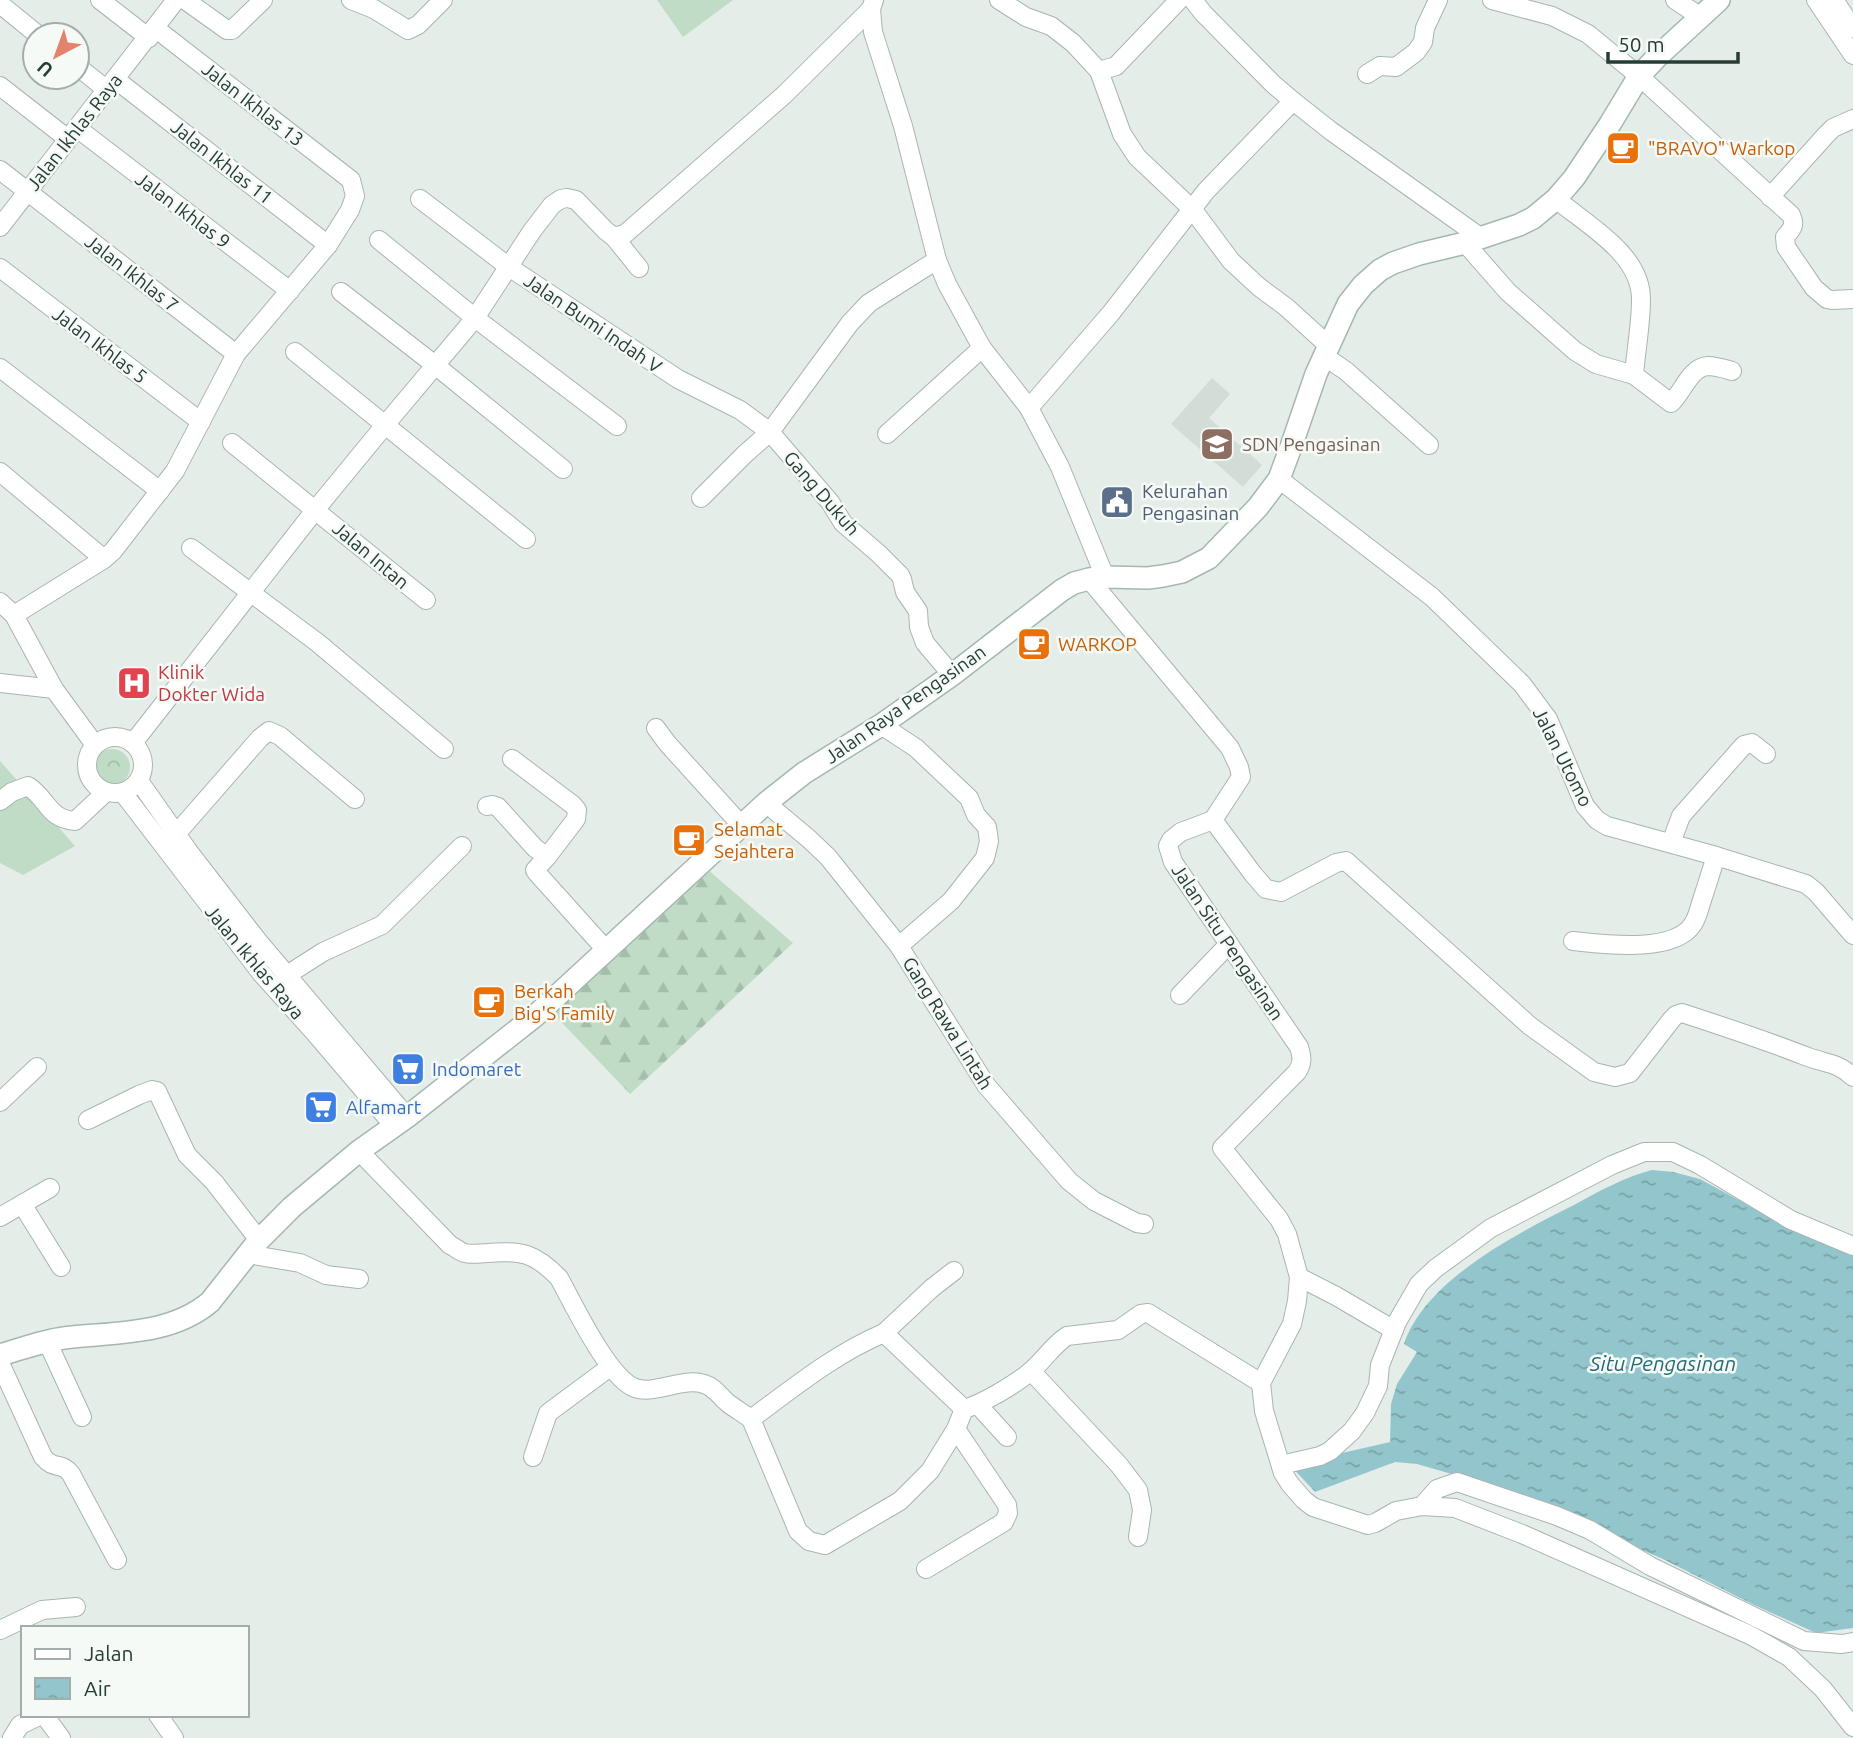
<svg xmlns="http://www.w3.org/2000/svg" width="1853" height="1738" font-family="Ubuntu,sans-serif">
  <defs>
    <pattern id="forest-firs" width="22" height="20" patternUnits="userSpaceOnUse" patternTransform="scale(1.75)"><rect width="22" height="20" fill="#c0dcc6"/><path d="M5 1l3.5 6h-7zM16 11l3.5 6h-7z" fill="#a5beab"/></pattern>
    <pattern id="park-crowns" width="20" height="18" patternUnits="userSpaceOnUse" patternTransform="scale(1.75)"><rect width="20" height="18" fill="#c0dcc6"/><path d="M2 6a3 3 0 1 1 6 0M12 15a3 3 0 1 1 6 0" fill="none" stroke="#a5beab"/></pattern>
    <pattern id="water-ripples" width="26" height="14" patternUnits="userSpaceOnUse" patternTransform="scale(1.75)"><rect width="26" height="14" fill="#93c6cc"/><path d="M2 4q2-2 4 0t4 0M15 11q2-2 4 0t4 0" fill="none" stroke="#78a2a6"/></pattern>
  </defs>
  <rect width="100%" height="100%" fill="#e5ede9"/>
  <path fill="#d3ddd8" d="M 1212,378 L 1230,394 L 1209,418 L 1262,465 L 1243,487 L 1171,424 Z"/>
  <g fill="#c0dcc6">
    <path d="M 657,0 L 733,0 L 683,37 Z"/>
    <path d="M 0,761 L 75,846 L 23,875 L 0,863 Z"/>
  </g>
  <path fill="url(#forest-firs)" d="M 700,863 L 793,943 L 630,1094 L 546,1006 Z"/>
  <circle fill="url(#park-crowns)" cx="112" cy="767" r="18"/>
  <path fill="url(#water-ripples)" d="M 1652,1170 L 1673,1172 L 1700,1179 L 1759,1211 L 1814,1237 L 1853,1253 L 1853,1628 L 1816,1633 L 1754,1605 L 1663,1559 L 1493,1486 L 1417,1464 L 1395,1462 L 1315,1492 L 1290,1465 L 1390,1442 L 1391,1404 L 1397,1384 L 1417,1352 L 1404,1344 C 1425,1280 1518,1233 1574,1205 C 1600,1191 1624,1177 1652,1170 Z"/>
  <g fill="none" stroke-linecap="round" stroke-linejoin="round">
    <g stroke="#a8b5b0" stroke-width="20">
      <g id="street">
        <path d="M 100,0 L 149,38"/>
        <path d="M 185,0 L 227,30 L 232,30 L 263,0"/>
        <path d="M 351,0 L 374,9 L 408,30 L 418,25 L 443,0"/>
        <path d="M 999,0 L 1026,17 L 1051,26 L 1073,43 L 1099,71 L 1116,66 L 1179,0"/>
        <path d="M 1193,0 L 1203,13 L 1273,84 L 1293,101 L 1331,131 L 1480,237"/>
        <path d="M 1492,0 L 1552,16 L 1588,34 L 1639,76 L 1791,215 C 1796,225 1792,229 1785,237 L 1786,247 L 1814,288 L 1827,299 L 1832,300 L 1853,299"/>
        <path d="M 1675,0 L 1701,17"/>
        <path d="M 1816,0 L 1853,55"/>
        <path d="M 1834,0 L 1853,28"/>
        <path d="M 0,4 L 38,35"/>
        <path d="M 871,9 L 873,32 L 903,126 L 937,260 L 947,284 L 982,348 L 1029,408 L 1060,467 L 1105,577"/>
        <path d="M 77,66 L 107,90"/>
        <path d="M 1099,71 L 1122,134 L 1137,157 L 1193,210 L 1231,261 L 1259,287 L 1286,307 L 1329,346"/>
        <path d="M 1367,74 L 1380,66 L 1396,67 L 1416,52 L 1423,42 L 1425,28 L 1438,0"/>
        <path d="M 115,79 L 328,245"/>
        <path d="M 0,86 L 68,139"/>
        <path d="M 77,128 L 290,291"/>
        <path d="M 0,170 L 236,354"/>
        <path d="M 1770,197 L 1826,135 L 1833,128 L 1853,119"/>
        <path d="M 420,199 L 509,267 L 678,379 L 740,410 L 770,432 L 830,502 L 843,523 L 879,554 L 900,575 L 902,579 L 905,592 L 918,611 L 919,627 L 925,643 L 952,675"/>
        <path d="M 1556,199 C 1587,225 1641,254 1641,299 C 1641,324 1636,350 1634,375 L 1671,403 C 1683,392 1690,367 1708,366 C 1716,366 1725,369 1732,371"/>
        <path d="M 0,227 L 176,0"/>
        <path d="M 614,237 L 639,268"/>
        <path d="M 379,240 L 475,318 L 617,426"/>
        <path d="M 1465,243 L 1508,292 L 1575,351 L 1596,364 L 1634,375"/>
        <path d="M 0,268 L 201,422"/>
        <path d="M 341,292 L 435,365 L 563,469"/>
        <path d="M 295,352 L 526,539"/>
        <path d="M 1324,356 L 1346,371 L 1429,445"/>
        <path d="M 0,368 L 160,491"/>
        <path d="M 1029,408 L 1111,313 L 1206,191 L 1293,101"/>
        <path d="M 887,434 L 982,348"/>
        <path d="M 232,443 L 426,600"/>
        <path d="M 0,472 L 104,559"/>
        <path d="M 1279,479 L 1432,597 L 1522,684 L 1548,719 L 1585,806 L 1597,820 L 1607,826 L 1716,856 L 1806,884 L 1816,892 L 1853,935"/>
        <path d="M 701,498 L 745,454 L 770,432 L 850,323 L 869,303 L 937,260"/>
        <path d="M 191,548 L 318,643 L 444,749"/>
        <path d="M 1089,579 L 1230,748 L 1239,767 L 1241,777 L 1213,820 L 1181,832 L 1171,840 L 1168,846 L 1173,862 L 1299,1047 C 1302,1057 1303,1063 1297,1072 L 1222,1148 L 1279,1219 L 1287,1234 L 1299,1277 L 1297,1301 L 1292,1324 L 1261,1383 L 1264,1411 L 1283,1473 L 1290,1484 L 1304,1500 L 1313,1507 L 1368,1525 L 1375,1523 L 1396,1511 L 1422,1506 L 1455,1508 L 1522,1534 L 1750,1635 L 1789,1657 L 1823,1689 L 1853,1727"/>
        <path d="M 0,602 L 14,615 L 54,689 L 95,745"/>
        <path d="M 14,615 L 104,559 L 113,551 L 175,471 L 236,354 L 328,245 L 350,210 L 355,196 L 351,180 L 155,28"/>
        <path d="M 0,683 L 54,689"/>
        <path d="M 881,725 L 916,748 L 969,798 L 976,815 L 987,827 L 989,841 L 985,858 L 951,901 L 899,946"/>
        <path d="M 656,728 L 667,743 L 742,826"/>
        <circle cx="115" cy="765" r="28"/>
        <path d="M 133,743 L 316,509 L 385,425 L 475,318 L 532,231 L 552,205 L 561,199 L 567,198 L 576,200 L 606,231 L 614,237 L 625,234 L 784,95 L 871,9 L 874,0"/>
        <path d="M 139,781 L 189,852 L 258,941 L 407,1117"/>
        <path d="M 123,793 L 261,973 L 314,1032 L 394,1126"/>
        <path d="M 0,801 L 12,792 L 28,786 C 48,799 48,819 75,821 L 106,792"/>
        <path d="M 766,803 L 809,839 L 828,857 L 899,946 L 986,1085 L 1069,1181 L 1094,1201 L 1137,1223 L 1144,1224"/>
        <path d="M 487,806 L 492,805 L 498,807 L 535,848 L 547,857 L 576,819 L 577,810 L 573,805 L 512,759"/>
        <path d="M 1213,820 L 1253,874 L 1266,889 L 1281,892 L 1336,863 L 1346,861 L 1530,1026 L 1594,1072 L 1615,1077 L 1630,1073 L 1672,1019 L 1676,1015 L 1682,1013 C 1725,1027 1767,1041 1808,1057 C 1827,1064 1837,1062 1853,1077"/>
        <path d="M 177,833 L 260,738 L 269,731 L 280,736 L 355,799"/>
        <path d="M 1671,843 L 1681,816 L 1744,745 L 1752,743 L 1766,754"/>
        <path d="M 547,857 L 535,870 L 537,873 L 607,951"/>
        <path d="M 1573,941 C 1603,944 1674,954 1693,924 C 1697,918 1699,910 1701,903 C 1706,888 1711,872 1716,856"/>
        <path d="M 287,975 L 323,952 L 382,925 L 462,846"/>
        <path d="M 1180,995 L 1229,944"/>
        <path d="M 0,1102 L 37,1067"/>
        <path d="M 88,1120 L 139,1095 L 152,1090 L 157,1091 L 187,1155 L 214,1182 L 259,1240"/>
        <path d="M 359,1151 L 450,1245 C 455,1247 460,1252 465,1253 C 471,1255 481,1253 488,1253 C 521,1250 535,1253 559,1278 C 573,1303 608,1378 635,1388 C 655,1395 683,1377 704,1384 C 715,1387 720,1397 729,1404 C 736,1409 744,1414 751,1419 C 793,1388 836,1353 884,1333 L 964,1409 C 982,1404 1016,1384 1031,1371 C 1044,1360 1053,1345 1067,1336 L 1118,1330 L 1141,1314 L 1148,1313 L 1261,1383"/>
        <path d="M 22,1204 L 61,1267"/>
        <path d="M 0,1217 L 50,1188"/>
        <path d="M 248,1254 L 300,1263 L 326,1275 L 359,1279"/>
        <path d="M 1299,1277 L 1336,1296 L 1394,1330"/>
        <path d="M 884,1333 L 932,1288 L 954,1271"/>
        <path d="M 47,1341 L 82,1417"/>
        <path d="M 0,1363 L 43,1457 C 55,1471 61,1461 71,1474 L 117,1560"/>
        <path d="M 1031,1371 L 1119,1465 L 1138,1490 L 1142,1510 L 1138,1537"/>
        <path d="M 978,1405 L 1007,1437"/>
        <path d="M 751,1419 L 798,1531 L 809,1541 L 825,1545 L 900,1501 L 930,1471 L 956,1429 L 964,1409"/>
        <path d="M 533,1457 L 548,1413 L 610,1367"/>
        <path d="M 1281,1465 L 1320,1456 L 1330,1451 L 1352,1431 L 1365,1413 L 1378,1386 L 1380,1365 L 1397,1322 L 1419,1284 L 1436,1268 L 1491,1228 L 1612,1165 L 1644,1152 L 1673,1152 L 1700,1165 L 1791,1220 L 1853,1246"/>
        <path d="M 1422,1506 L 1437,1489 L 1457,1482 L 1557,1516 L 1590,1530 L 1650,1566 L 1804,1641 L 1842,1644 L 1853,1642"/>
        <path d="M 926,1569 L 1004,1522 L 1008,1513 L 1007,1505 L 956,1429"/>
        <path d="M 0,1630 L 42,1610 L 76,1607"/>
        <path d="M 44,1715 L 61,1738"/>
        <path d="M 158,1715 L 174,1738"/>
        <path d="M 12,1738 L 20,1725 L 41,1715"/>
      </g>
    </g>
    <g stroke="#a5b8b0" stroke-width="24">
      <path id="secondary" d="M 0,1355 C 21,1349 42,1341 64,1338 C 112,1332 170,1336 210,1302 L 259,1240 L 292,1207 L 359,1151 L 407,1117 L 535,1016 L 766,803 L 804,773 L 881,725 L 952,675 L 1062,590 L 1074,583 L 1089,579 L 1105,577 L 1148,578 L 1163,576 L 1182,572 L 1209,558 L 1258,507 L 1279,479 L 1292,444 L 1316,374 L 1348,304 L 1363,285 L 1380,270 L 1393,263 L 1419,254 L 1465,243 L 1519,225 L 1533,218 L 1556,199 L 1574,178 L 1610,124 L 1639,76 L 1657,57 L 1719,0"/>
    </g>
    <use href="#street" stroke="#fff" stroke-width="18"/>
    <use href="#secondary" stroke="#fff" stroke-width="21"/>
  </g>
  <defs>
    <g id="cafe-square" transform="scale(1.75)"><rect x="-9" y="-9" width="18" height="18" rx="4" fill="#e8710a" stroke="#f6faf7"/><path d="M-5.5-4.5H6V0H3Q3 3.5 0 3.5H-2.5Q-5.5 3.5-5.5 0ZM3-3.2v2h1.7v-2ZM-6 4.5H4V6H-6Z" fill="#fff"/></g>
    <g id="school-square" transform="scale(1.75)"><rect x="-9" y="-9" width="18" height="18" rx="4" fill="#8d6e63" stroke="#f6faf7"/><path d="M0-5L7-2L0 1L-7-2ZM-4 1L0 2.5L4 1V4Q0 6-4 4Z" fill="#fff"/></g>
    <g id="civic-square" transform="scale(1.75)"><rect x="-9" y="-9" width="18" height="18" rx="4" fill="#5c6f8a" stroke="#f6faf7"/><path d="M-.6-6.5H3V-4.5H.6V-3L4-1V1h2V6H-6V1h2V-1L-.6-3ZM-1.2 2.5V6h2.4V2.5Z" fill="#fff"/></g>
    <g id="hospital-square" transform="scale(1.75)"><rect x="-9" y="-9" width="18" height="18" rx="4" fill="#e0444e" stroke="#f6faf7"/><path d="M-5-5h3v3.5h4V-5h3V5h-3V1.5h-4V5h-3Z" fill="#fff"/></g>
    <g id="supermarket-square" transform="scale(1.75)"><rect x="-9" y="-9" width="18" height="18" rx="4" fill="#3f7fe0" stroke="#f6faf7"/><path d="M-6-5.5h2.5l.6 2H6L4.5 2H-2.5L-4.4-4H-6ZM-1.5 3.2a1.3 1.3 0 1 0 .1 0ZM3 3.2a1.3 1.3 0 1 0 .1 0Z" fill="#fff"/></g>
  </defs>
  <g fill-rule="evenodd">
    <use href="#cafe-square" x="1623" y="148"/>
    <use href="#school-square" x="1217" y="444"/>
    <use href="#civic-square" x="1117" y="502"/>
    <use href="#cafe-square" x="1034" y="644"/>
    <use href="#hospital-square" x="134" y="683"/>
    <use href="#cafe-square" x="689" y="840"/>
    <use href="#cafe-square" x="489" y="1002"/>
    <use href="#supermarket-square" x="408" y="1069"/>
    <use href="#supermarket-square" x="321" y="1107"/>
  </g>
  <g text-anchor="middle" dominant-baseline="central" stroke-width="5" stroke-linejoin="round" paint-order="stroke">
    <g font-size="19" fill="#263d36" stroke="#f6faf7">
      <text transform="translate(253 104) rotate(38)">Jalan Ikhlas 13</text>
      <text transform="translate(74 132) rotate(-52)">Jalan Ikhlas Raya</text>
      <text transform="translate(222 162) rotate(38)">Jalan Ikhlas 11</text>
      <text transform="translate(183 210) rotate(37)">Jalan Ikhlas 9</text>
      <text transform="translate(132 273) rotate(38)">Jalan Ikhlas 7</text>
      <text transform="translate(593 323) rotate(34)">Jalan Bumi Indah V</text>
      <text transform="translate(100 345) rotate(37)">Jalan Ikhlas 5</text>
      <text transform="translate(822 493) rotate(49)">Gang Dukuh</text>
      <text transform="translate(371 555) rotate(40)">Jalan Intan</text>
      <text transform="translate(905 704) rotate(-35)">Jalan Raya Pengasinan</text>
      <text transform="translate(1563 757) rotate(63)">Jalan Utomo</text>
      <text transform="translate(1228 942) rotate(56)">Jalan Situ Pengasinan</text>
      <text transform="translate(255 962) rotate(50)">Jalan Ikhlas Raya</text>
      <text transform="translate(948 1023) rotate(58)">Gang Rawa Lintah</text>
    </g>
    <g font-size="19" fill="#c56008" stroke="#f6faf7" text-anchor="start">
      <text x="1648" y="148">"BRAVO" Warkop</text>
      <text x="1058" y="644">WARKOP</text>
      <text x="714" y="829">Selamat<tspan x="714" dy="22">Sejahtera</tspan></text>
      <text x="514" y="991">Berkah<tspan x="514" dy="22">Big'S Family</tspan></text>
    </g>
    <g font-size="19" fill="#785e54" stroke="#f6faf7" text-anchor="start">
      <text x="1242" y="444">SDN Pengasinan</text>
    </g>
    <g font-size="19" fill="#4e5e75" stroke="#f6faf7" text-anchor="start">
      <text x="1142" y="491">Kelurahan<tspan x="1142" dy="22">Pengasinan</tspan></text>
    </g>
    <g font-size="19" fill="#be3a42" stroke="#f6faf7" text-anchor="start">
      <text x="158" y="672">Klinik<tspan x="158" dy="22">Dokter Wida</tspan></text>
    </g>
    <g font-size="19" fill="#366cbe" stroke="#f6faf7" text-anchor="start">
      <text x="432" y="1069">Indomaret</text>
      <text x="346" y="1107">Alfamart</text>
    </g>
    <g font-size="21" font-style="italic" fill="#256b74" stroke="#f6faf7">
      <text x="1663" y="1363">Situ Pengasinan</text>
    </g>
  </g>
  <rect x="21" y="1626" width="228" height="91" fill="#f6faf7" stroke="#a3aeaa" stroke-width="2"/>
  <rect x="35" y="1649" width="35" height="10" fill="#ffffff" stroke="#a3aeaa" stroke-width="2"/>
  <text x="84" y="1661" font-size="21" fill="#263d36">Jalan</text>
  <rect x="35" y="1678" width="35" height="21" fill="url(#water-ripples)" stroke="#a3aeaa" stroke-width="2"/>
  <text x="84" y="1696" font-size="21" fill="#263d36">Air</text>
  <g transform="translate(56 56) rotate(221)"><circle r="33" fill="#f6faf7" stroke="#a3aeaa" stroke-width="2"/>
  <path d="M0-5L12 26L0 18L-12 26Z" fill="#e4836c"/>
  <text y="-10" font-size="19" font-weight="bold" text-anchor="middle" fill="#263d36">U</text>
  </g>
  <path d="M1608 52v10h130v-10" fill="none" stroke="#263d36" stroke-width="3.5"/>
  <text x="1618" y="52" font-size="21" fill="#263d36" stroke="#f6faf7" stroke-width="5" paint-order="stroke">50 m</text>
</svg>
